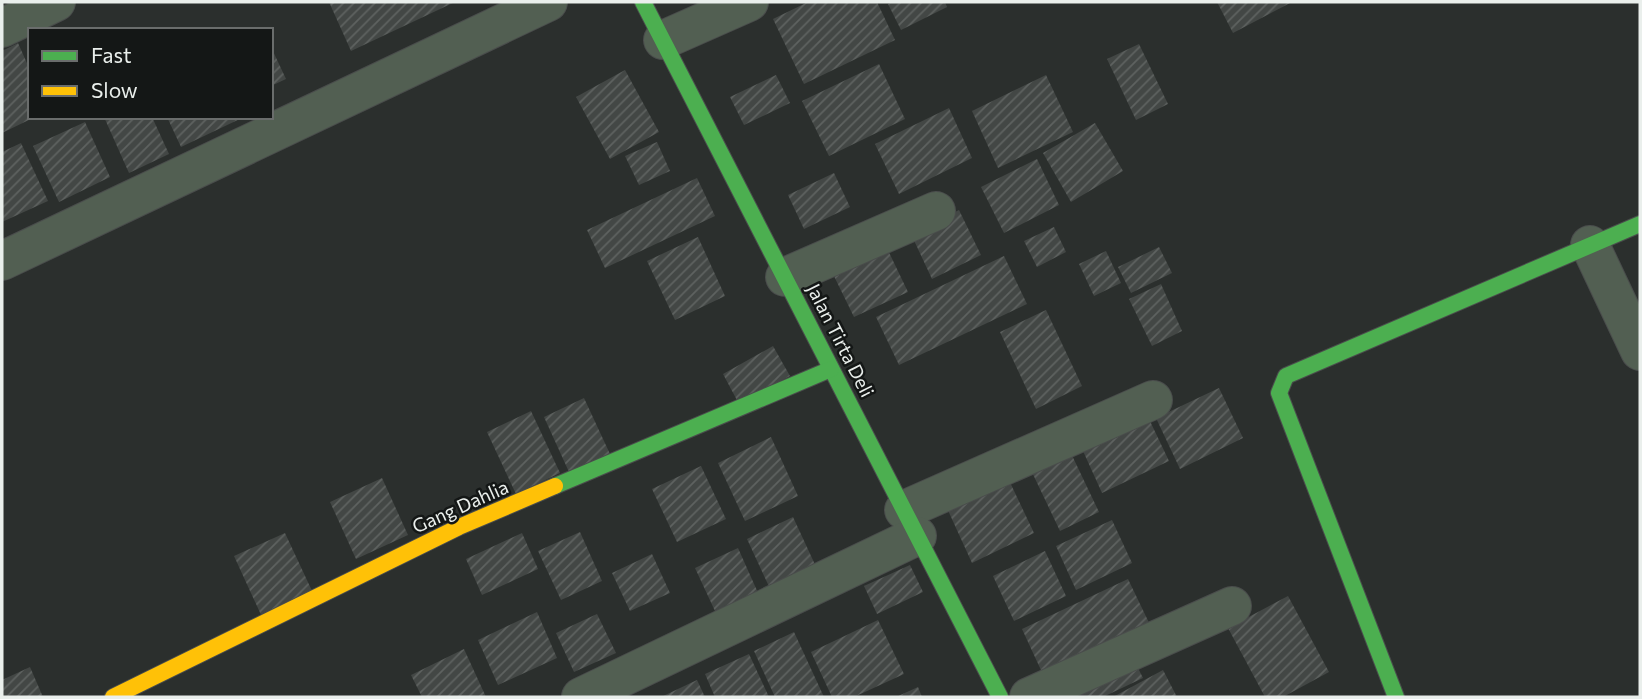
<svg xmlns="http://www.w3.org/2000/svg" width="1642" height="699" font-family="Commissioner,sans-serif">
  <defs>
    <pattern id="building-hatch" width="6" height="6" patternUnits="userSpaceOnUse" patternTransform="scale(1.75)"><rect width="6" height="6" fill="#434745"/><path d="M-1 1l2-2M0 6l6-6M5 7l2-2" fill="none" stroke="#5e6260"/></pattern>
  </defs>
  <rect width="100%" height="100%" fill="#2b2f2d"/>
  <g fill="url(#building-hatch)">
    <path d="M 329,2 L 455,2 L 351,51 Z"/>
    <path d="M 808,2 L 877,2 L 895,40 L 804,84 L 773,19 Z"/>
    <path d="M 894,2 L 945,2 L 947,7 L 901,30 L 888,4 Z"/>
    <path d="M 1217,2 L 1292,2 L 1233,33 Z"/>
    <path d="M 18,43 L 30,70 L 30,117 L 35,117 L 2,133 L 2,51 Z"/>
    <path d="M 1139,44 L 1168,104 L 1136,120 L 1107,59 Z"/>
    <path d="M 271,47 L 286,79 L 271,86 Z"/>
    <path d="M 879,64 L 905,119 L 829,156 L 802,101 Z"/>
    <path d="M 625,70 L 659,132 L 610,159 L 576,97 Z"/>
    <path d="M 776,75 L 790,103 L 744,125 L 730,97 Z"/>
    <path d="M 1046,75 L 1073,132 L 998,168 L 972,111 Z"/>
    <path d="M 949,108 L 972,158 L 899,194 L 875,144 Z"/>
    <path d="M 104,117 L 152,117 L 169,154 L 129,173 Z"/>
    <path d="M 167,117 L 244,117 L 181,147 Z"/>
    <path d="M 85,122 L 110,177 L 59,202 L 33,146 Z"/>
    <path d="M 1095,123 L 1123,171 L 1071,202 L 1043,153 Z"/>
    <path d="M 657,142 L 670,171 L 639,185 L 625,156 Z"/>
    <path d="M 21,143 L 48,201 L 2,222 L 2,152 Z"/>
    <path d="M 1037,159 L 1059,205 L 1004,233 L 981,187 Z"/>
    <path d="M 834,173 L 850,207 L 804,229 L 788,195 Z"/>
    <path d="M 697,178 L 715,216 L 605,268 L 587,230 Z"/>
    <path d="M 959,210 L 981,255 L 932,279 L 911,234 Z"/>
    <path d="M 1054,227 L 1066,252 L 1037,267 L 1024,241 Z"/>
    <path d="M 698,237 L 725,296 L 675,320 L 647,261 Z"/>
    <path d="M 884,242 L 908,292 L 854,317 L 830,268 Z"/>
    <path d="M 1159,247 L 1172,273 L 1131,293 L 1118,267 Z"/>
    <path d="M 1106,251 L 1121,283 L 1094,296 L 1079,264 Z"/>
    <path d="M 1004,256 L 1027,304 L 899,365 L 876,317 Z"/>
    <path d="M 1161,284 L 1182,331 L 1152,346 L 1129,299 Z"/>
    <path d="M 1046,310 L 1082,386 L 1036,409 L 1000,332 Z"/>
    <path d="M 773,346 L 790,376 L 739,404 L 723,374 Z"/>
    <path d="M 1219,388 L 1243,438 L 1180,469 L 1156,418 Z"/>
    <path d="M 584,398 L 610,454 L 569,472 L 544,417 Z"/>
    <path d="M 531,411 L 560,473 L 516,494 L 487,432 Z"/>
    <path d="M 1149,419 L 1169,461 L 1102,493 L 1083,451 Z"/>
    <path d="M 771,437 L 798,496 L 745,521 L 718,463 Z"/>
    <path d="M 1068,447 L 1099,512 L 1060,531 L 1029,466 Z"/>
    <path d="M 701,466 L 726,519 L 677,542 L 652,489 Z"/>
    <path d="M 1007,476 L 1034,533 L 972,563 L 946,506 Z"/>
    <path d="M 382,478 L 408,535 L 356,559 L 330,502 Z"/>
    <path d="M 793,517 L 818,571 L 772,593 L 747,539 Z"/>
    <path d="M 1112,520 L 1132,563 L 1076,590 L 1056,546 Z"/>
    <path d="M 580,532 L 602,581 L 561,600 L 538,551 Z"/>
    <path d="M 285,533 L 313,593 L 262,617 L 234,556 Z"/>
    <path d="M 522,533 L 538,569 L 482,595 L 466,559 Z"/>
    <path d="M 738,548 L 763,604 L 721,624 L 695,568 Z"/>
    <path d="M 1045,551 L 1066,596 L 1014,621 L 993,576 Z"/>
    <path d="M 652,554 L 670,593 L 630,611 L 612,573 Z"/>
    <path d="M 910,565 L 923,592 L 877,614 L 864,586 Z"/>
    <path d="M 1128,579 L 1152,629 L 1046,681 L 1022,629 Z"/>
    <path d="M 1288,596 L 1329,672 L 1283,697 L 1265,697 L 1228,628 Z"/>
    <path d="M 537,612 L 557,658 L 498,685 L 478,640 Z"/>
    <path d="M 597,614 L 616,653 L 574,672 L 556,633 Z"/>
    <path d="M 878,620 L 904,674 L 854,697 L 832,697 L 811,652 Z"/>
    <path d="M 794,632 L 824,697 L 775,697 L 754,651 Z"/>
    <path d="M 464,649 L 486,697 L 422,697 L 411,675 Z"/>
    <path d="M 749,654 L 769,697 L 715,697 L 705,674 Z"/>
    <path d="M 1133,658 L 1143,678 L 1103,697 L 1051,697 Z"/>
    <path d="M 30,667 L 43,697 L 2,697 L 2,680 Z"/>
    <path d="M 1163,670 L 1177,697 L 1113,697 Z"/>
    <path d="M 697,680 L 705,697 L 661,697 Z"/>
    <path d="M 918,687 L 922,697 L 896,697 Z"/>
  </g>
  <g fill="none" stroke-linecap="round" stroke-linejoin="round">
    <g stroke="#4a4d4c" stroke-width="40">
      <g id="street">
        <path d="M 2,28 L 56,2"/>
        <path d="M 663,40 L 749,2"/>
        <path d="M 1590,245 L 1640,351"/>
        <path d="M 2,261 L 548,2"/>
        <path d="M 785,277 L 936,211"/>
        <path d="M 904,510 L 1153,400"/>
        <path d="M 581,697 L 917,536"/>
        <path d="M 1029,697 L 1232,606"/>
      </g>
    </g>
    <g stroke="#4a4d4c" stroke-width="18">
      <g id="fast">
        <path d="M 643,2 L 1000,697"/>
        <path d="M 555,486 L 831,369"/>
        <path d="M 1396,697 L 1279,393 L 1286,376 L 1640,224"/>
      </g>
    </g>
    <g stroke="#4a4d4c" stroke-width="18">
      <path id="slow" d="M 113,697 L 459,527 L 555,486"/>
    </g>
    <use href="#street" stroke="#525f52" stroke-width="38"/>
    <use href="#fast" stroke="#4caf50" stroke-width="16"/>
    <use href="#slow" stroke="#ffc107" stroke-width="16"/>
  </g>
  <g text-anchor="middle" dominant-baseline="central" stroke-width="5" stroke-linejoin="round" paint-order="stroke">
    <g font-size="19" fill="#eaefec" stroke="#141716">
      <text transform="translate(841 340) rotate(63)">Jalan Tirta Deli</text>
      <text transform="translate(460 506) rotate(-24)">Gang Dahlia</text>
    </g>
  </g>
  <rect width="1642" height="699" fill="none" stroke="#eaefec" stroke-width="7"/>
  <rect x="28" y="28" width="245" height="91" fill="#141716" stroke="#6a6d6c" stroke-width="2"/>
  <rect x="42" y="51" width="35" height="10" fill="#4caf50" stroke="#6a6d6c" stroke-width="2"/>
  <text x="91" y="63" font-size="21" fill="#eaefec">Fast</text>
  <rect x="42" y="86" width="35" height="10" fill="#ffc107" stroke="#6a6d6c" stroke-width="2"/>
  <text x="91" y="98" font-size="21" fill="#eaefec">Slow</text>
</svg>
